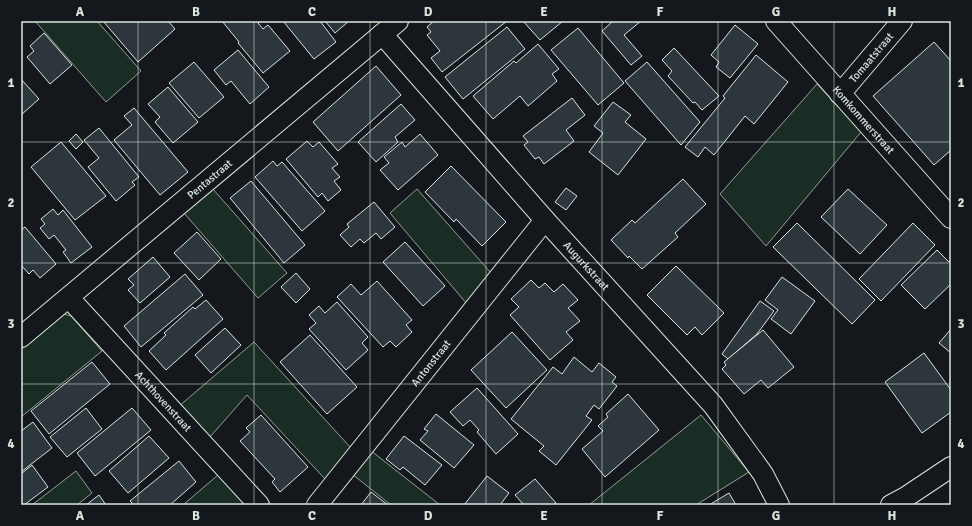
<svg xmlns="http://www.w3.org/2000/svg" width="972" height="526" font-family="Signika,sans-serif">
  <rect width="100%" height="100%" fill="#14181c"/>
  <g fill="#1a2d24" stroke="#939e99">
    <path d="M 35,21 L 97,21 L 141,71 L 106,102 Z"/>
    <path d="M 817,84 L 861,132 L 766,246 L 720,194 Z"/>
    <path d="M 212,188 L 287,273 L 258,298 L 184,213 Z"/>
    <path d="M 417,189 L 491,273 L 467,304 L 390,213 Z"/>
    <path d="M 64,314 L 71,316 L 102,351 L 21,417 L 21,349 Z"/>
    <path d="M 254,342 L 351,448 L 326,480 L 247,395 L 209,438 L 178,407 Z"/>
    <path d="M 701,415 L 749,472 L 696,505 L 589,505 Z"/>
    <path d="M 370,450 L 440,505 L 391,505 L 352,474 Z"/>
    <path d="M 76,471 L 92,493 L 77,505 L 32,505 Z"/>
    <path d="M 218,475 L 246,505 L 183,505 Z"/>
  </g>
  <g fill="#2c363c" stroke="#d8e6dc">
    <path d="M 103,21 L 168,21 L 175,29 L 138,62 Z"/>
    <path d="M 222,21 L 261,21 L 258,23 L 263,29 L 268,25 L 290,51 L 263,73 L 238,43 L 239,42 Z"/>
    <path d="M 283,21 L 320,21 L 336,42 L 314,59 Z"/>
    <path d="M 325,21 L 349,21 L 335,33 Z"/>
    <path d="M 434,21 L 507,21 L 442,72 L 431,58 L 440,51 L 427,35 L 431,32 L 427,27 Z"/>
    <path d="M 523,21 L 563,21 L 540,40 Z"/>
    <path d="M 613,21 L 641,21 L 624,35 L 642,56 L 631,65 L 602,31 Z"/>
    <path d="M 735,25 L 758,44 L 730,78 L 716,67 L 719,62 L 711,55 Z"/>
    <path d="M 507,27 L 525,49 L 463,99 L 445,77 Z"/>
    <path d="M 578,28 L 624,83 L 598,105 L 551,50 Z"/>
    <path d="M 44,33 L 72,65 L 50,84 L 27,57 L 34,51 L 30,46 Z"/>
    <path d="M 934,42 L 951,61 L 951,150 L 934,165 L 873,96 Z"/>
    <path d="M 538,44 L 559,69 L 552,74 L 557,81 L 528,106 L 520,96 L 493,119 L 473,96 L 514,61 L 516,63 Z"/>
    <path d="M 674,48 L 719,96 L 702,110 L 695,102 L 693,103 L 668,76 L 672,71 L 662,60 Z"/>
    <path d="M 238,50 L 269,87 L 250,104 L 231,81 L 226,85 L 214,70 Z"/>
    <path d="M 756,55 L 788,82 L 754,124 L 745,116 L 714,155 L 705,147 L 698,157 L 685,147 L 725,98 L 723,96 Z"/>
    <path d="M 194,62 L 224,97 L 199,118 L 169,83 Z"/>
    <path d="M 647,62 L 700,122 L 681,145 L 625,81 Z"/>
    <path d="M 376,66 L 401,95 L 338,151 L 313,122 Z"/>
    <path d="M 21,79 L 39,99 L 21,115 Z"/>
    <path d="M 168,87 L 198,122 L 173,143 L 155,122 L 160,117 L 148,104 Z"/>
    <path d="M 572,98 L 585,115 L 566,130 L 574,141 L 544,164 L 539,157 L 535,159 L 524,145 L 528,142 L 523,136 Z"/>
    <path d="M 613,102 L 631,115 L 625,122 L 646,139 L 618,175 L 589,152 L 603,133 L 594,126 Z"/>
    <path d="M 401,104 L 415,120 L 395,137 L 398,142 L 376,162 L 358,142 Z"/>
    <path d="M 134,108 L 188,172 L 160,195 L 114,140 L 132,125 L 124,116 Z"/>
    <path d="M 99,128 L 139,177 L 132,182 L 135,185 L 116,201 L 88,167 L 99,158 L 84,140 Z"/>
    <path d="M 76,134 L 83,142 L 76,149 L 69,141 Z"/>
    <path d="M 420,134 L 438,155 L 398,190 L 380,170 L 389,163 L 384,157 L 402,142 L 405,147 Z"/>
    <path d="M 307,141 L 313,147 L 319,142 L 338,164 L 332,168 L 340,177 L 334,181 L 341,190 L 328,201 L 322,193 L 318,197 L 286,159 Z"/>
    <path d="M 61,142 L 106,196 L 75,220 L 31,167 Z"/>
    <path d="M 273,161 L 277,166 L 282,162 L 325,211 L 302,231 L 255,177 Z"/>
    <path d="M 451,166 L 506,222 L 482,246 L 456,219 L 454,222 L 425,192 Z"/>
    <path d="M 683,179 L 706,204 L 675,233 L 678,237 L 642,269 L 629,256 L 628,258 L 611,240 L 632,220 L 635,223 Z"/>
    <path d="M 251,181 L 305,245 L 284,263 L 230,198 Z"/>
    <path d="M 566,188 L 577,196 L 566,210 L 555,202 Z"/>
    <path d="M 848,189 L 887,225 L 860,254 L 821,217 Z"/>
    <path d="M 374,202 L 395,227 L 381,239 L 376,233 L 364,243 L 360,239 L 351,247 L 340,235 L 349,227 L 347,224 Z"/>
    <path d="M 53,209 L 58,215 L 63,210 L 92,247 L 71,263 L 63,252 L 66,250 L 54,235 L 49,239 L 40,228 L 45,224 L 41,219 Z"/>
    <path d="M 797,223 L 875,300 L 852,324 L 773,247 Z"/>
    <path d="M 913,223 L 935,245 L 881,301 L 859,279 Z"/>
    <path d="M 25,227 L 56,264 L 40,278 L 33,270 L 29,274 L 21,265 L 21,230 Z"/>
    <path d="M 197,232 L 221,259 L 199,280 L 174,253 Z"/>
    <path d="M 405,242 L 445,286 L 423,306 L 383,262 Z"/>
    <path d="M 937,250 L 949,262 L 951,260 L 951,284 L 925,309 L 901,285 Z"/>
    <path d="M 153,257 L 170,277 L 140,303 L 128,290 L 134,285 L 128,279 Z"/>
    <path d="M 676,266 L 724,313 L 702,335 L 695,327 L 687,335 L 647,295 Z"/>
    <path d="M 296,273 L 310,289 L 296,303 L 281,287 Z"/>
    <path d="M 185,274 L 203,295 L 141,347 L 124,326 Z"/>
    <path d="M 782,277 L 815,301 L 791,334 L 771,319 L 778,310 L 765,300 Z"/>
    <path d="M 531,280 L 539,288 L 545,283 L 554,292 L 563,284 L 578,300 L 568,308 L 580,321 L 566,332 L 573,340 L 550,360 L 510,315 L 519,307 L 511,299 Z"/>
    <path d="M 377,281 L 412,320 L 406,325 L 412,332 L 396,347 L 390,341 L 383,347 L 337,297 L 351,284 L 361,295 Z"/>
    <path d="M 206,300 L 223,319 L 166,370 L 149,351 L 166,335 L 164,333 L 193,307 L 195,309 Z"/>
    <path d="M 760,301 L 774,311 L 757,334 L 728,359 L 722,354 Z"/>
    <path d="M 337,302 L 368,337 L 362,343 L 368,350 L 346,370 L 309,329 L 316,323 L 309,315 L 319,306 L 325,313 Z"/>
    <path d="M 225,328 L 241,345 L 211,373 L 195,355 Z"/>
    <path d="M 951,329 L 951,353 L 939,343 Z"/>
    <path d="M 763,330 L 794,367 L 768,388 L 761,380 L 744,394 L 722,369 L 726,365 L 724,362 Z"/>
    <path d="M 512,332 L 547,370 L 506,408 L 471,370 Z"/>
    <path d="M 310,335 L 357,387 L 327,414 L 280,362 Z"/>
    <path d="M 924,353 L 951,390 L 951,412 L 922,433 L 885,382 Z"/>
    <path d="M 574,357 L 592,372 L 599,363 L 616,377 L 612,382 L 617,386 L 599,409 L 594,405 L 586,416 L 592,420 L 556,465 L 539,451 L 544,446 L 511,419 L 553,367 L 562,374 Z"/>
    <path d="M 92,362 L 110,384 L 49,434 L 31,411 Z"/>
    <path d="M 477,388 L 518,434 L 496,454 L 477,432 L 479,430 L 470,420 L 463,426 L 450,412 Z"/>
    <path d="M 628,394 L 659,430 L 605,477 L 582,449 L 603,431 L 598,426 L 608,417 L 606,414 Z"/>
    <path d="M 86,408 L 102,429 L 67,457 L 50,437 Z"/>
    <path d="M 132,408 L 151,430 L 95,476 L 77,453 Z"/>
    <path d="M 436,414 L 474,445 L 454,468 L 420,440 L 428,431 L 424,429 Z"/>
    <path d="M 261,415 L 308,467 L 280,492 L 272,482 L 275,479 L 240,441 L 250,432 L 246,428 Z"/>
    <path d="M 33,422 L 52,448 L 21,472 L 21,431 Z"/>
    <path d="M 149,436 L 169,458 L 128,493 L 109,471 Z"/>
    <path d="M 404,436 L 442,465 L 425,485 L 403,467 L 400,470 L 386,459 Z"/>
    <path d="M 179,461 L 196,482 L 170,505 L 134,505 L 130,501 Z"/>
    <path d="M 32,465 L 48,487 L 24,505 L 21,505 L 21,474 Z"/>
    <path d="M 487,476 L 509,493 L 500,505 L 464,505 Z"/>
    <path d="M 535,479 L 556,503 L 553,505 L 524,505 L 515,495 Z"/>
    <path d="M 371,492 L 388,505 L 361,505 Z"/>
    <path d="M 729,493 L 736,505 L 709,505 Z"/>
    <path d="M 99,495 L 106,505 L 86,505 Z"/>
  </g>
  <g fill="none" stroke-linecap="round" stroke-linejoin="round">
    <g stroke="#d8e6dc" stroke-width="22">
      <g id="minor">
        <path id="s1" d="M 776,21 L 951,218"/>
        <path id="s2" d="M 382,34 L 545,220 L 713,405 L 763,474 L 779,505"/>
        <path id="s3" d="M 840,94 L 902,21"/>
        <path id="s4" d="M 69,298 L 259,505"/>
        <path id="s5" d="M 21,337 L 398,21"/>
        <path id="s6" d="M 317,505 L 545,220"/>
        <path d="M 891,505 L 906,497 L 951,467"/>
      </g>
    </g>
    <use href="#minor" stroke="#14181c" stroke-width="20"/>
  </g>
  <path fill="none" stroke="#d8e6dc" stroke-width="1" stroke-opacity="0.55" d="M 138,21 L 138,505M 254,21 L 254,505M 370,21 L 370,505M 486,21 L 486,505M 602,21 L 602,505M 718,21 L 718,505M 834,21 L 834,505M 21,142 L 951,142M 21,263 L 951,263M 21,384 L 951,384"/>
  <g text-anchor="middle" dominant-baseline="central" stroke-width="3" stroke-linejoin="round" paint-order="stroke">
    <g font-size="11" fill="#d8e6dc" stroke="#14181c">
      <text stroke="none"><textPath href="#s3" startOffset="48">Tomaatstraat</textPath></text>
      <text stroke="none"><textPath href="#s1" startOffset="132">Komkommerstraat</textPath></text>
      <text stroke="none"><textPath href="#s5" startOffset="246">Pentastraat</textPath></text>
      <text stroke="none"><textPath href="#s2" startOffset="309">Augurkstraat</textPath></text>
      <text stroke="none"><textPath href="#s6" startOffset="182">Antonstraat</textPath></text>
      <text stroke="none"><textPath href="#s4" startOffset="140">Achthovenstraat</textPath></text>
    </g>
  </g>
  <rect width="972" height="526" fill="none" stroke="#14181c" stroke-width="44"/>
  <rect x="22" y="22" width="928" height="482" fill="none" stroke="#d8e6dc" stroke-width="1.5"/>
  <g font-size="13" text-anchor="middle" font-weight="bold" fill="#d8e6dc">
    <text x="80" y="16">A</text>
    <text x="196" y="16">B</text>
    <text x="312" y="16">C</text>
    <text x="428" y="16">D</text>
    <text x="544" y="16">E</text>
    <text x="660" y="16">F</text>
    <text x="776" y="16">G</text>
    <text x="892" y="16">H</text>
    <text x="11" y="87">1</text>
    <text x="961" y="87">1</text>
    <text x="11" y="207">2</text>
    <text x="961" y="207">2</text>
    <text x="11" y="328">3</text>
    <text x="961" y="328">3</text>
    <text x="11" y="448">4</text>
    <text x="961" y="448">4</text>
    <text x="80" y="520">A</text>
    <text x="196" y="520">B</text>
    <text x="312" y="520">C</text>
    <text x="428" y="520">D</text>
    <text x="544" y="520">E</text>
    <text x="660" y="520">F</text>
    <text x="776" y="520">G</text>
    <text x="892" y="520">H</text>
  </g>
</svg>
